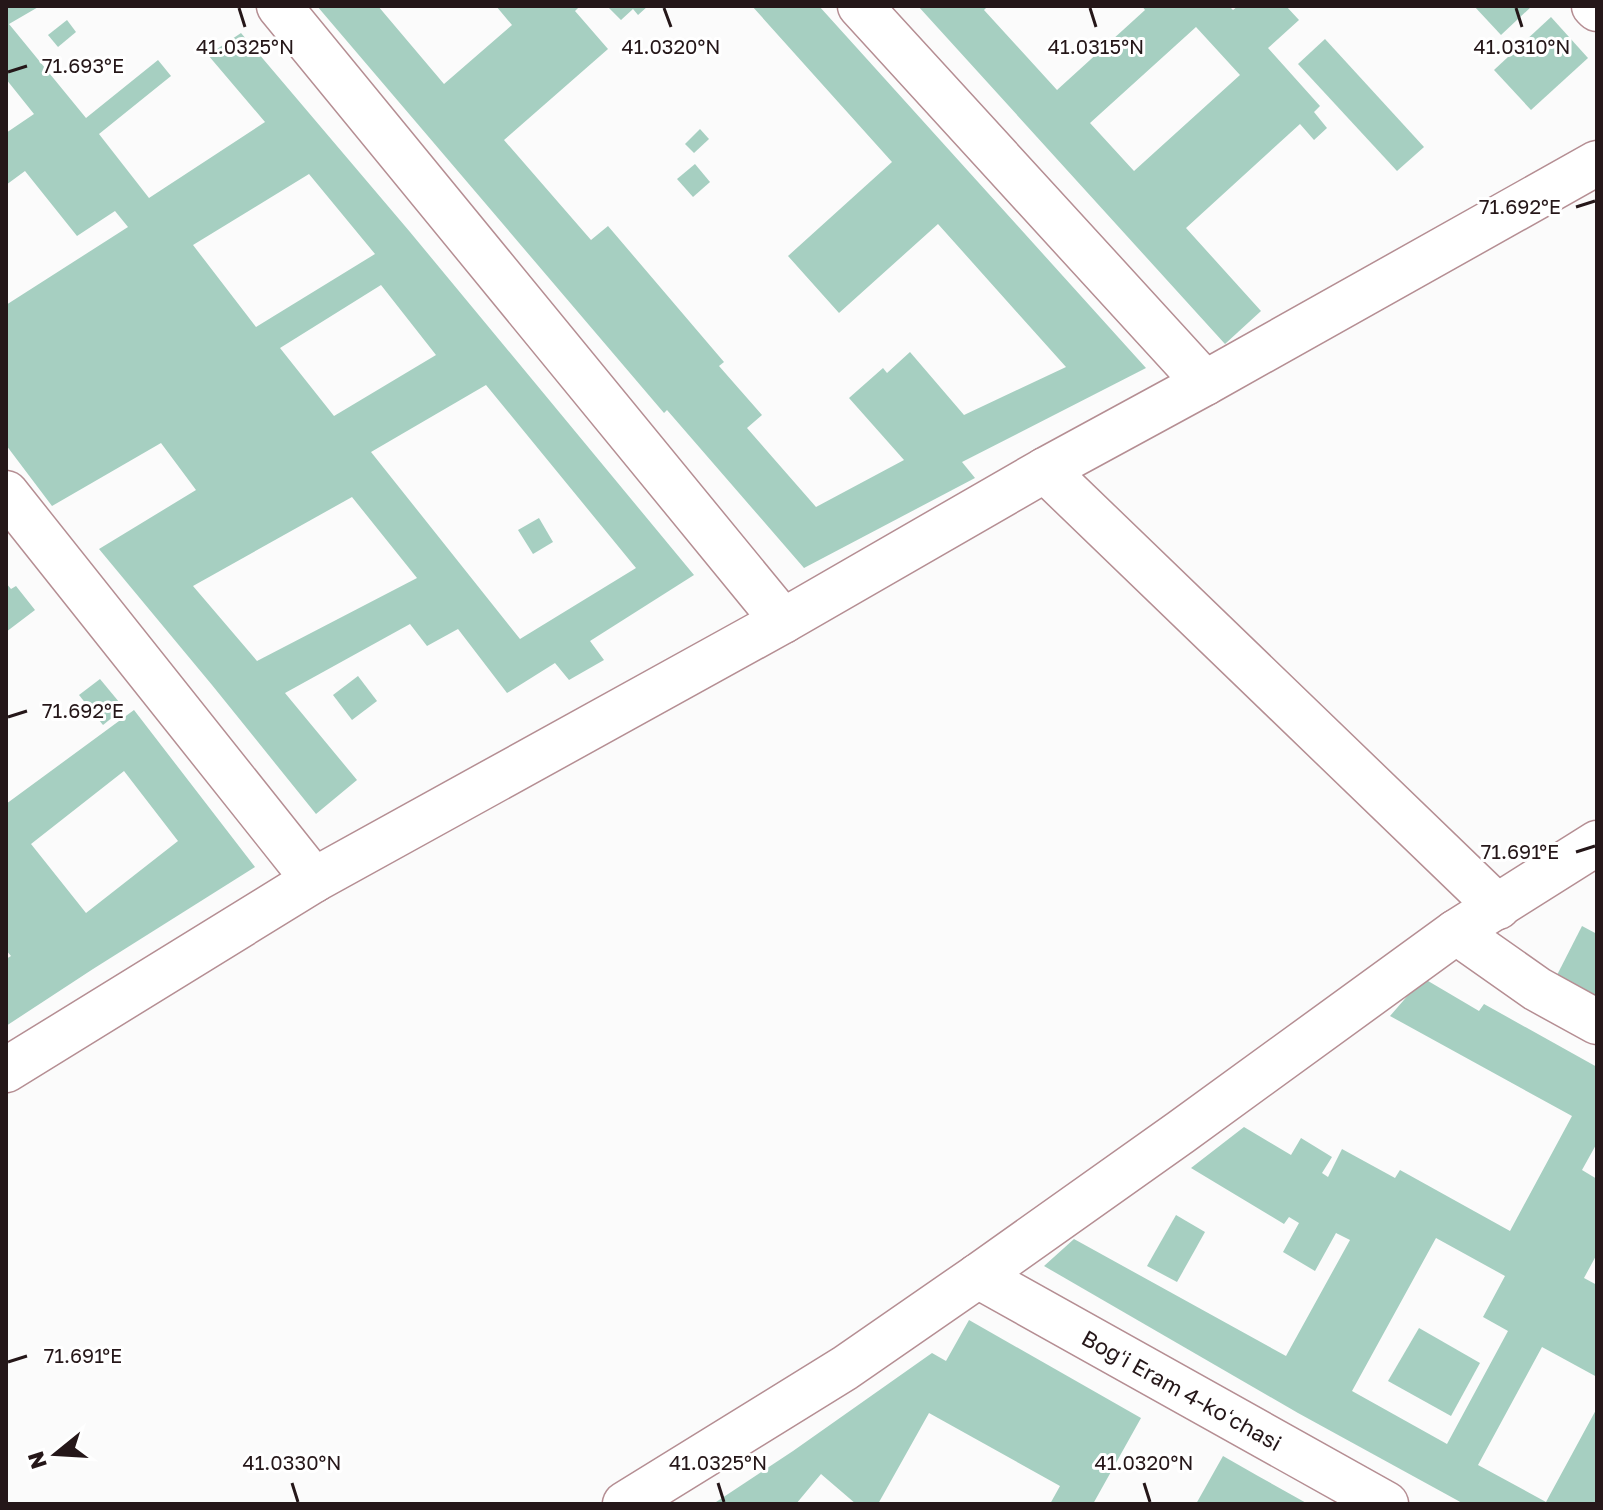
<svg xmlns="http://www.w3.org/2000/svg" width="1603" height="1510" font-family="'Golos Text',sans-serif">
  <rect width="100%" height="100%" fill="#fbfbfb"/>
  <g fill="#a6cfc1" fill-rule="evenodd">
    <path d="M 6,6 L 40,6 L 9,24 L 86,118 L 158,60 L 171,76 L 99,134 L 149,198 L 265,122 L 208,55 L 241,33 L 410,232 L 694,575 L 590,641 L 604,660 L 569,680 L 555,663 L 507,693 L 458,629 L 427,646 L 410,624 L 285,693 L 357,780 L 316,814 L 212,685 L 99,549 L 196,490 L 161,443 L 52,506 L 6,445 L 6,305 L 128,227 L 115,211 L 77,236 L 25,171 L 6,185 L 6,133 L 34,114 L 6,79 ZM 309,174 L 375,254 L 256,327 L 193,245 ZM 381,285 L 436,355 L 334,416 L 280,348 ZM 486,385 L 636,568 L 520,639 L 371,452 ZM 352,497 L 417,578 L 257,661 L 193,586 Z"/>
    <path d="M 317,6 L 378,6 L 444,84 L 512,25 L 496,6 L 580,6 L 575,11 L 608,49 L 504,140 L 591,240 L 608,226 L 724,362 L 719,366 L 762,415 L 747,428 L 816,507 L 904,460 L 849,398 L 883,368 L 887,373 L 910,352 L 964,415 L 1066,367 L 938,224 L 839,313 L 788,256 L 892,162 L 752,6 L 819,6 L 1146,368 L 962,462 L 975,478 L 804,568 L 667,410 L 664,413 Z"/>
    <path d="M 607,6 L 648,6 L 638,15 L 633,9 L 621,20 Z"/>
    <path d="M 918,6 L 988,6 L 984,10 L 1057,90 L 1145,10 L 1142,6 L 1229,6 L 1233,10 L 1238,6 L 1286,6 L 1299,20 L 1268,48 L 1320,106 L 1314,112 L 1327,128 L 1314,140 L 1300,124 L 1186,228 L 1261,311 L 1225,344 ZM 1196,27 L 1240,75 L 1134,171 L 1090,123 Z"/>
    <path d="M 1474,6 L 1532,6 L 1501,35 Z"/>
    <path d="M 1551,17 L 1588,58 L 1531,110 L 1494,70 Z"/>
    <path d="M 67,20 L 76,32 L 58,47 L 48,35 Z"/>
    <path d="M 1325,39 L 1424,147 L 1397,171 L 1298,64 Z"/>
    <path d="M 700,129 L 709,139 L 694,153 L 685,144 Z"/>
    <path d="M 695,164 L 710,182 L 693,197 L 677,179 Z"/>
    <path d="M 539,518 L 553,542 L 533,554 L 518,530 Z"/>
    <path d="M 6,583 L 11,589 L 16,586 L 35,610 L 6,632 Z"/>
    <path d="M 358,676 L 377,701 L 352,720 L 333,695 Z"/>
    <path d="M 100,679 L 124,708 L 103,725 L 79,695 Z"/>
    <path d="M 134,710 L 255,867 L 93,969 L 6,1026 L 6,959 L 11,956 L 6,950 L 6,804 ZM 124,771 L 178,841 L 86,913 L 31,844 Z"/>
    <path d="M 1582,926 L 1597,934 L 1597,998 L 1556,977 Z"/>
    <path d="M 1423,978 L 1479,1011 L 1484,1004 L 1597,1067 L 1597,1143 L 1582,1170 L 1597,1179 L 1597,1254 L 1584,1278 L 1597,1285 L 1597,1377 L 1542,1347 L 1478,1465 L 1546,1502 L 1597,1408 L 1597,1504 L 1464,1504 L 1298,1413 L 1044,1266 L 1074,1239 L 1286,1356 L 1350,1240 L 1336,1233 L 1315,1271 L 1283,1252 L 1299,1223 L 1289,1217 L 1284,1224 L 1191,1168 L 1244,1127 L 1291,1155 L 1301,1138 L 1332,1157 L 1322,1173 L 1328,1177 L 1342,1149 L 1395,1178 L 1400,1170 L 1510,1231 L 1572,1116 L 1390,1016 ZM 1436,1238 L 1505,1276 L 1483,1317 L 1508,1331 L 1447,1444 L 1352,1391 Z"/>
    <path d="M 1176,1215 L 1205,1232 L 1177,1282 L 1147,1266 Z"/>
    <path d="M 969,1320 L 1141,1418 L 1093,1504 L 1050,1504 L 1060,1486 L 929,1413 L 878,1504 L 856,1504 L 821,1474 L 796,1504 L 713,1504 L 793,1451 L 932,1353 L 946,1361 Z"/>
    <path d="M 1419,1328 L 1480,1363 L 1451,1416 L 1388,1381 Z"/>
    <path d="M 1223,1456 L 1258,1476 L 1308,1504 L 1196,1504 Z"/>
  </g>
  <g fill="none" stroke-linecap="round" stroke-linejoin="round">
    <g stroke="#b58e93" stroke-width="47">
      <g id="minor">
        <path d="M 279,6 L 783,621"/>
        <path d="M 860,6 L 1205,383"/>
        <path d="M 1594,6 L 1597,9"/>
        <path d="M 1045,470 L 1498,907"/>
        <path d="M 6,493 L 314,880"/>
        <path d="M 1456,932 L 1537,989 L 1597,1022"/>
        <path d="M 978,1276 L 1386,1504"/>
        <path d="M 625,1504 L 845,1368 L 978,1276 L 1181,1132 L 1456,932 L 1597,843"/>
      </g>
    </g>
    <g stroke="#b58e93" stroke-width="47">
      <path id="tertiary" d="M 6,1070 L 314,880 L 783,621 L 1045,470 L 1205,383 L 1597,163"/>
    </g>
    <use href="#minor" stroke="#fff" stroke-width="44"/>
    <use href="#tertiary" stroke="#fff" stroke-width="44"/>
  </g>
  <path fill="none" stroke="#251719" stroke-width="3" d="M 239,8 L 245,27M 664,8 L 671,27M 1090,8 L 1096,27M 1516,8 L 1522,27M 8,72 L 27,66M 1576,207 L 1595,201M 8,717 L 27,711M 1576,852 L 1595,846M 8,1362 L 27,1356M 292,1483 L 298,1502M 718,1483 L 724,1502M 1144,1483 L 1150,1502"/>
  <g text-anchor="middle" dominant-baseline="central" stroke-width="6" stroke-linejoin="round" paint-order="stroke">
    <g font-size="22" fill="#251719" stroke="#fff">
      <text transform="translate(1182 1390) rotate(29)">Bogʻi Eram 4-koʻchasi</text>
    </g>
  </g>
  <g font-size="20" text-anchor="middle" fill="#251719" stroke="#fff" stroke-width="6" stroke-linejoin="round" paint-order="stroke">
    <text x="245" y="54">41.0325°N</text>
    <text x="671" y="54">41.0320°N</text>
    <text x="1096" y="54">41.0315°N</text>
    <text x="1522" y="54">41.0310°N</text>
    <text x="83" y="73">71.693°E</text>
    <text x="1520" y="214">71.692°E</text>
    <text x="83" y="718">71.692°E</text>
    <text x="1520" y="859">71.691°E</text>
    <text x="83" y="1363">71.691°E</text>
    <text x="292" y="1470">41.0330°N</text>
    <text x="718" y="1470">41.0325°N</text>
    <text x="1144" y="1470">41.0320°N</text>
  </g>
  <rect width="1603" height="1510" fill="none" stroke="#251719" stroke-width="16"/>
  <g transform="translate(56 1454) rotate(252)" stroke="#ffffff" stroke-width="6" paint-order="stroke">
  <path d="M0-6L14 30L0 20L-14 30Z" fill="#251719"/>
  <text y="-12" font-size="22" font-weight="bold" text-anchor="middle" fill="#251719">N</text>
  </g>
</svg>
